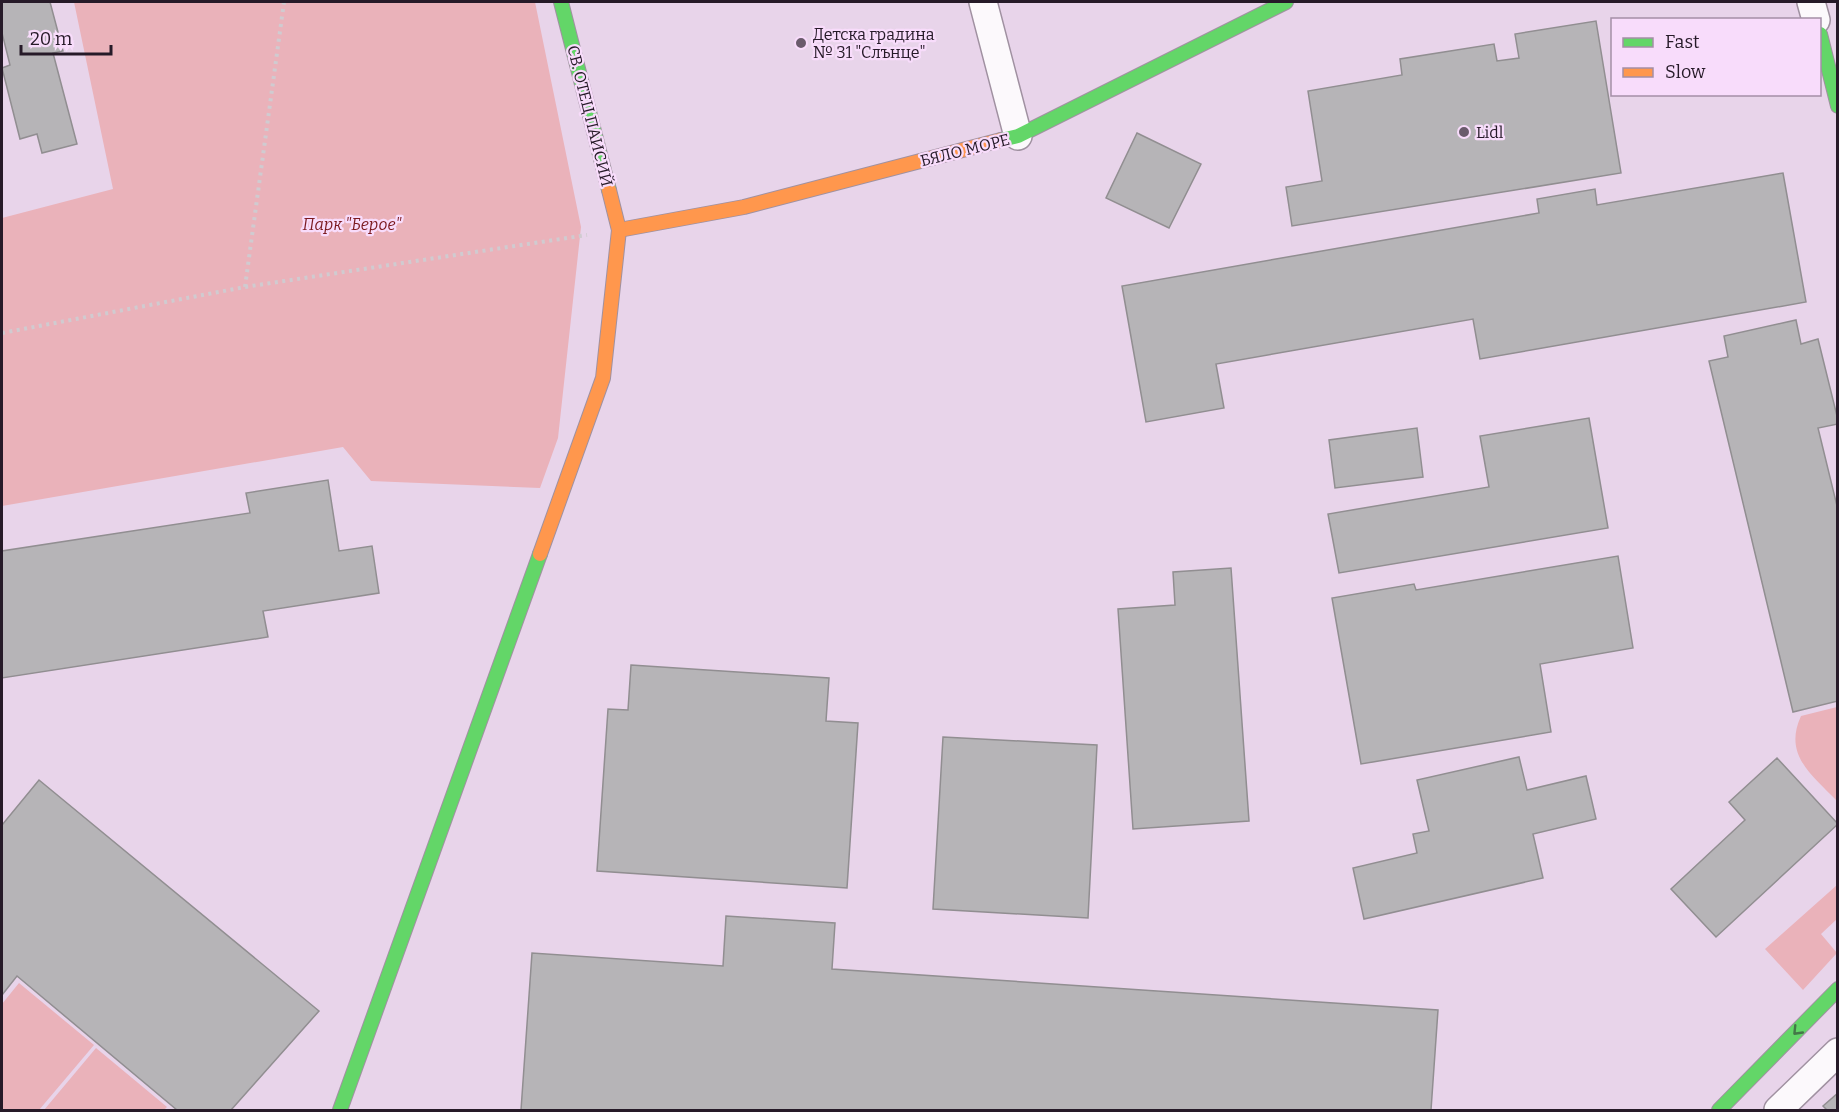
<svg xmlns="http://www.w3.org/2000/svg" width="1839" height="1112" font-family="Bitter,serif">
  <rect width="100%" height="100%" fill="#e8d4ea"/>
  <g fill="#eab2ba">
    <path d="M 74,2 L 535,2 L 581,227 L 558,438 L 540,488 L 371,481 L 343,447 L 2,506 L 2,218 L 113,189 Z"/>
    <path d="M 1837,707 L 1838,707 L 1837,801 C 1812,775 1783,755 1801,716 Z"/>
    <path d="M 1837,885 L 1837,919 L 1821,934 L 1837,953 L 1803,990 L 1765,949 Z"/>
    <path d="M 19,983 L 94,1045 L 39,1110 L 2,1110 L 2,1004 Z"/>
    <path d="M 96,1048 L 167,1107 L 164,1110 L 44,1110 Z"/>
  </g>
  <g fill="#b6b4b7" stroke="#918e91" stroke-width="1.5">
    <path d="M 2,2 L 50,2 L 63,51 L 53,53 L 77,144 L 42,153 L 37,134 L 20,139 L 2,68 L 10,65 L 2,33 Z"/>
    <path d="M 1596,21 L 1621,173 L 1292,226 L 1286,187 L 1322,181 L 1308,91 L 1402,75 L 1400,59 L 1494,44 L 1497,61 L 1519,58 L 1515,34 Z"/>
    <path d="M 1137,133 L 1201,164 L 1169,228 L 1106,198 Z"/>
    <path d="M 1783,173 L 1806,302 L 1480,359 L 1473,319 L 1216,364 L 1224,408 L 1146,422 L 1122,286 L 1539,213 L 1537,199 L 1595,189 L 1597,205 Z"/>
    <path d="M 1796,320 L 1801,344 L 1818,339 L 1838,420 L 1838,424 L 1818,428 L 1838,510 L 1838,701 L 1793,712 L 1709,361 L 1728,357 L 1724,336 Z"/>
    <path d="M 1589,418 L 1608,528 L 1339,573 L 1328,514 L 1489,487 L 1480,436 Z"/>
    <path d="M 1417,428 L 1423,477 L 1335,488 L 1329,440 Z"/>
    <path d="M 328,480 L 339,551 L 372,546 L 379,593 L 263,611 L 268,637 L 2,678 L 2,551 L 250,513 L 246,493 Z"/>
    <path d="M 1618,556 L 1633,648 L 1540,664 L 1551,732 L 1361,764 L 1332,598 L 1414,584 L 1416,590 Z"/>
    <path d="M 1231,568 L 1249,821 L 1133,829 L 1118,609 L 1175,605 L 1173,572 Z"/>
    <path d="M 631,665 L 829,678 L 826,721 L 858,723 L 847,888 L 597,871 L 608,709 L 628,710 Z"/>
    <path d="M 943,737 L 1097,745 L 1088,918 L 933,909 Z"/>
    <path d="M 1519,757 L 1527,790 L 1586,776 L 1596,819 L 1533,834 L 1543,878 L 1364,919 L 1353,868 L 1417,853 L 1413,834 L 1429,831 L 1417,780 Z"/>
    <path d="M 1777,758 L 1838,824 L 1716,937 L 1671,889 L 1745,820 L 1729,802 Z"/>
    <path d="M 39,780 L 319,1011 L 231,1110 L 177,1110 L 17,976 L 2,995 L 2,825 Z"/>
    <path d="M 726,916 L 835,923 L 832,969 L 1438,1010 L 1431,1110 L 521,1110 L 532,953 L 723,966 Z"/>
    <path d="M 1838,1093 L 1838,1110 L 1827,1110 L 1823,1106 Z"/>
  </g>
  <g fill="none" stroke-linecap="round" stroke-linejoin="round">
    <g stroke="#a091a1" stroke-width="30">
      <g id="street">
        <path d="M 983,2 L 1018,136"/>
        <path d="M 1811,2 L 1816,20"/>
        <path d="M 1778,1110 L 1838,1052"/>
      </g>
    </g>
    <g stroke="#a091a1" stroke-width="16">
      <g id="fast">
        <path d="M 561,2 L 609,190"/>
        <path d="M 1820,34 L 1838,106"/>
        <path d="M 1001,140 L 1018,136 L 1286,2"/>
        <path d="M 340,1110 L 540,554"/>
        <path d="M 1719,1110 L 1838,989"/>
      </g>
    </g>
    <g stroke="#a091a1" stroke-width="16">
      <g id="slow">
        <path d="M 619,230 L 744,207 L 1001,140"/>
        <path d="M 540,554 L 603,378 L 619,230 L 609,190"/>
      </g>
    </g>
    <g stroke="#d0cbd0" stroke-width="4" stroke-dasharray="3 4.5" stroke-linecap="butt">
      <path d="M 245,287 L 284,2"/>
      <path d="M 2,333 L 245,287 L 587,235"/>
    </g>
    <use href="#street" stroke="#fcf9fc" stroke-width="27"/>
    <use href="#fast" stroke="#63d668" stroke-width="14"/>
    <use href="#slow" stroke="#ff974d" stroke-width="14"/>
  </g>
  <defs><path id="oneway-chevron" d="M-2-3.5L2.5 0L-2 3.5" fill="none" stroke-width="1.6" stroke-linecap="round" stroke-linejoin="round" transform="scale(1.5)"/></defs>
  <use stroke="#447848" href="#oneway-chevron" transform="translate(1797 1031) rotate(134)"/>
  <g fill="#6a5b6c" stroke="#f8dcfb" stroke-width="2">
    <circle cx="801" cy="43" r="6"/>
    <circle cx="1464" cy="132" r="6"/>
  </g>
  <g text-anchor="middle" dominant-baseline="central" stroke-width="4.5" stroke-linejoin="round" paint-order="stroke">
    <g font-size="16" fill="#261a28" stroke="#f8dcfb" text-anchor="start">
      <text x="813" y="34">Детска градина<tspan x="813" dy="18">№ 31 "Слънце"</tspan></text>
      <text x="1476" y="132">Lidl</text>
    </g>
    <g font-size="16" fill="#261a28" stroke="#f8dcfb">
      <text transform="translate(590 116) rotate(76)">СВ. ОТЕЦ ПАИСИЙ</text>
      <text transform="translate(965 150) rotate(-14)">БЯЛО МОРЕ</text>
    </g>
    <g font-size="16" font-style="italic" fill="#7b191f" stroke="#f8dcfb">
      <text x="352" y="224">Парк "Берое"</text>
    </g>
  </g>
  <rect width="1839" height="1112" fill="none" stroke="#261a28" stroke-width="6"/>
  <rect x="1611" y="18" width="210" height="78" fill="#f8dcfb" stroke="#a48ea7" stroke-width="1.5"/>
  <rect x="1623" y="38" width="30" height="9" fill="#63d668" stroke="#a48ea7" stroke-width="1.5"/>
  <text x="1665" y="48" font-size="18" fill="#261a28">Fast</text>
  <rect x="1623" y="68" width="30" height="9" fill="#ff974d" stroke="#a48ea7" stroke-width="1.5"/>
  <text x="1665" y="78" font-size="18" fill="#261a28">Slow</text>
  <path d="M21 45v9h90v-9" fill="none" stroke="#261a28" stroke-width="3"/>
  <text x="30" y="45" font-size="18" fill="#261a28" stroke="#f8dcfb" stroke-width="4.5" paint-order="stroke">20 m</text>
</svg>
